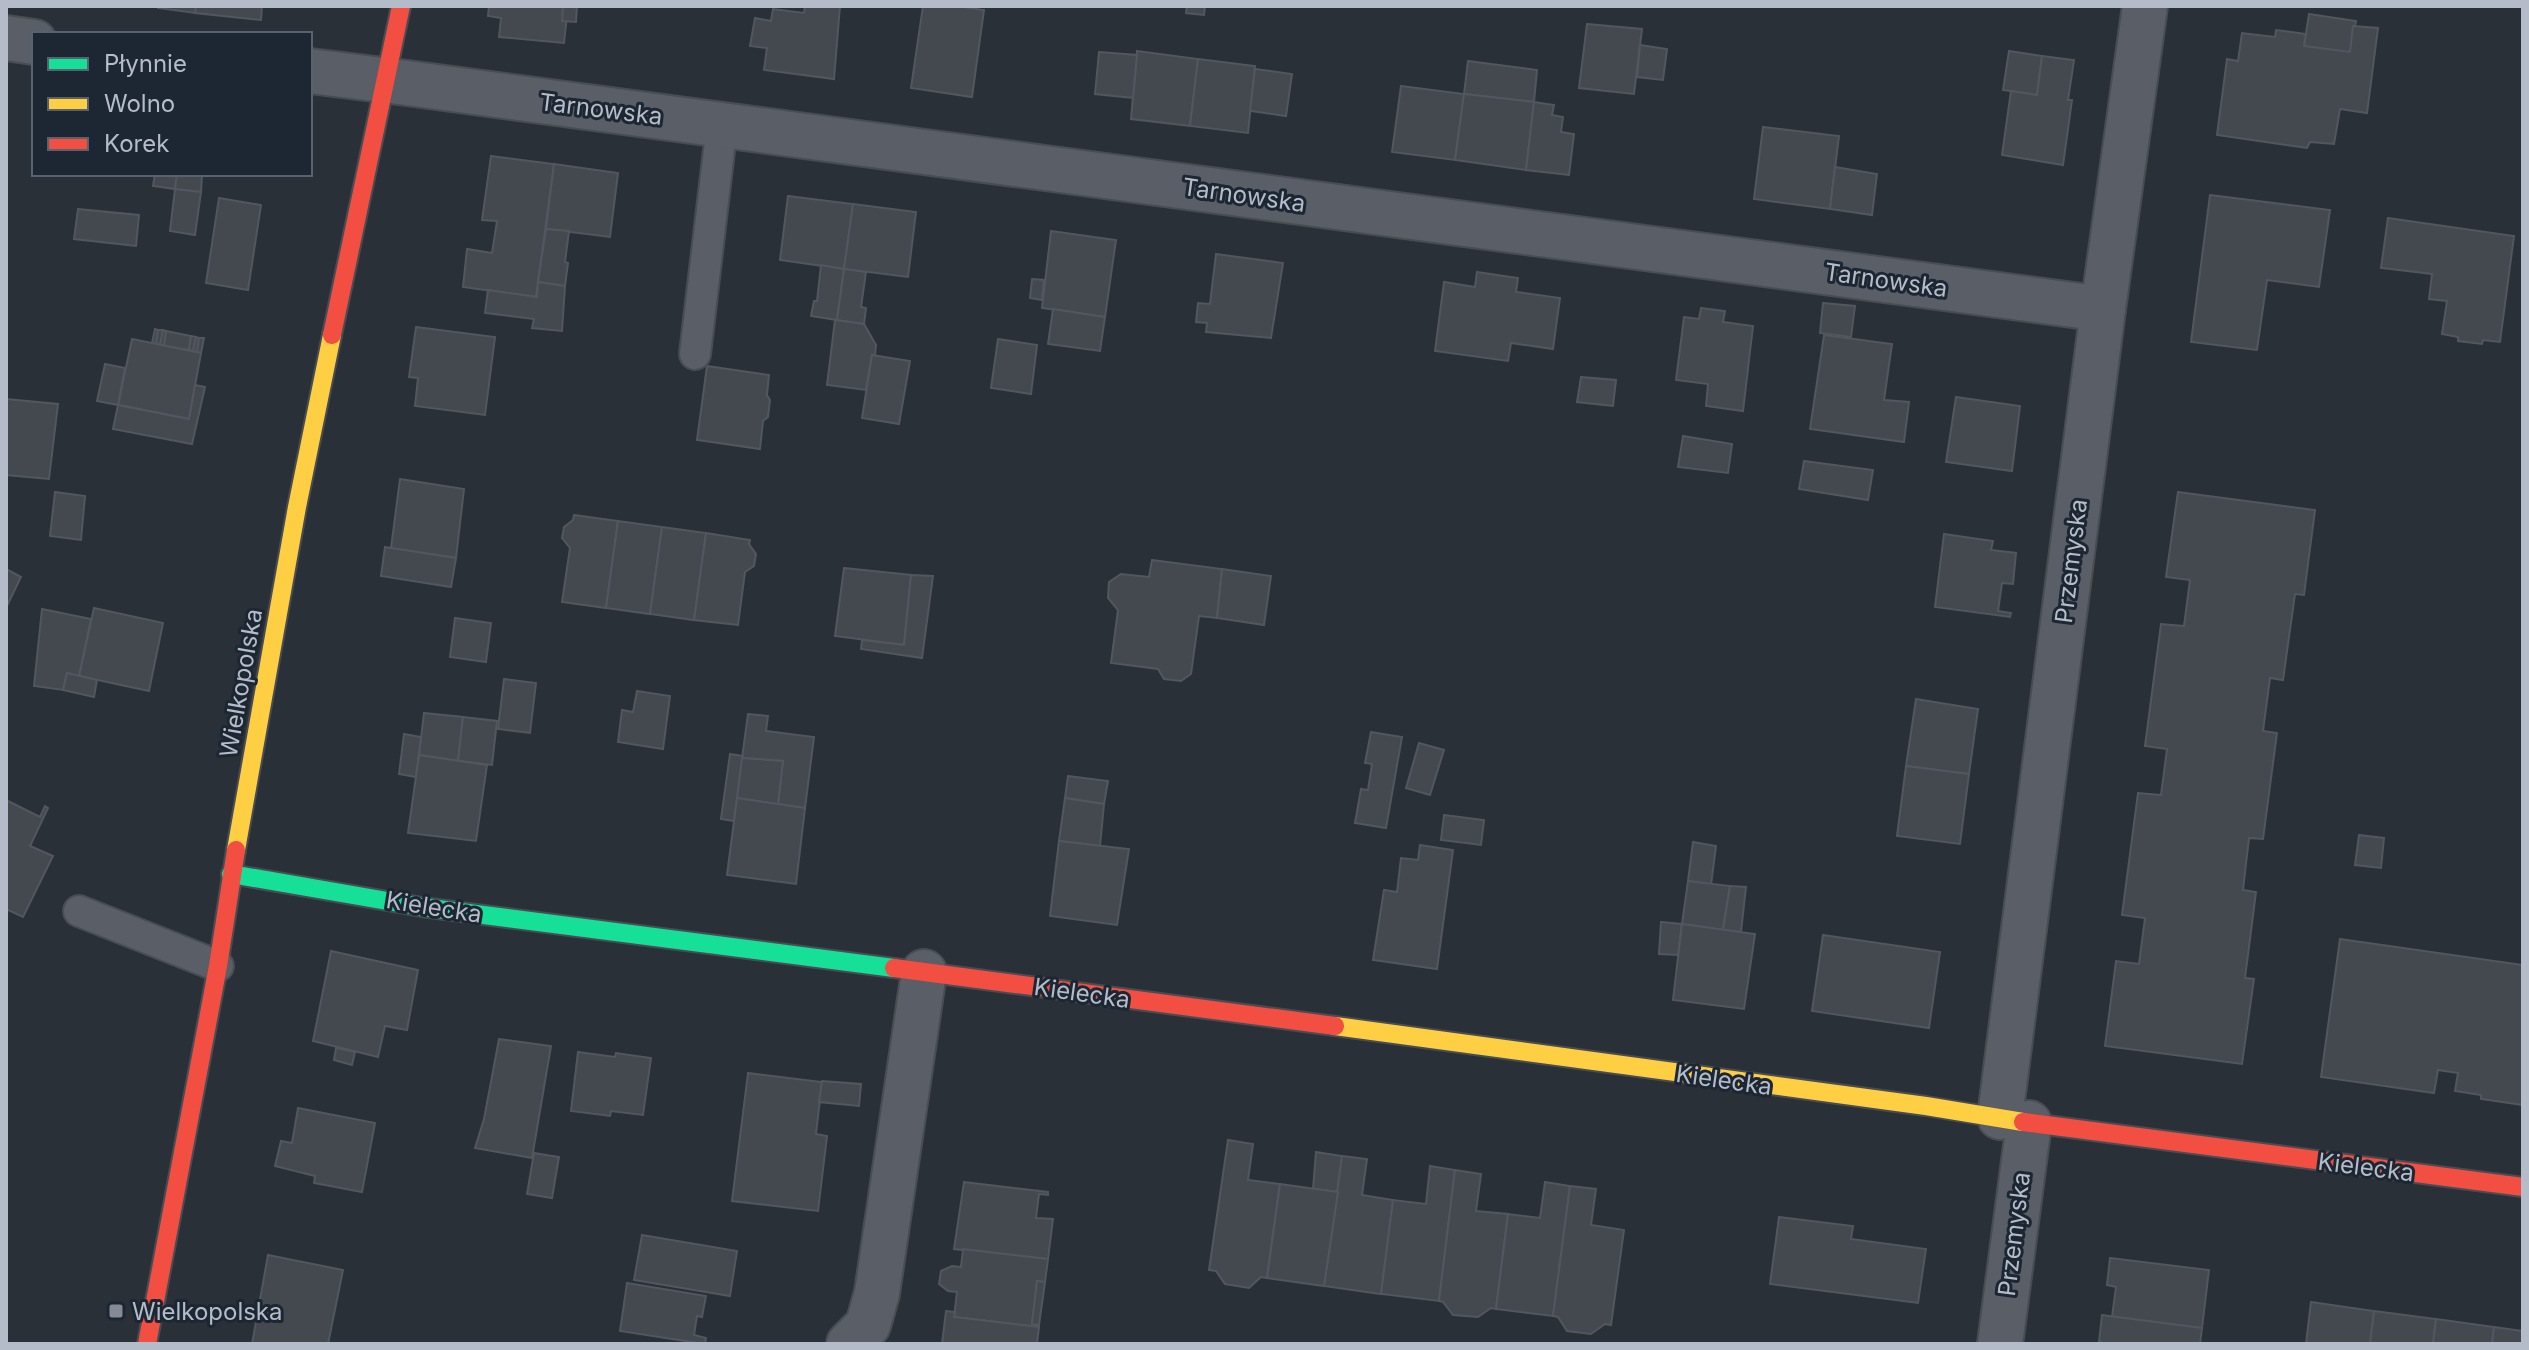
<svg xmlns="http://www.w3.org/2000/svg" width="2529" height="1350" font-family="Inter,sans-serif">
  <rect width="100%" height="100%" fill="#2a3038"/>
  <g fill="#444950" stroke="#52575f" stroke-width="2">
    <path d="M 158,6 L 196,6 L 195,13 L 158,8 Z"/>
    <path d="M 196,6 L 262,6 L 261,20 L 195,13 Z"/>
    <path d="M 489,6 L 568,6 L 564,43 L 499,37 L 501,18 L 488,16 Z"/>
    <path d="M 563,6 L 577,6 L 576,22 L 562,21 Z"/>
    <path d="M 805,6 L 840,6 L 834,79 L 764,70 L 767,48 L 750,46 L 755,18 L 771,21 L 773,9 L 804,13 Z"/>
    <path d="M 923,6 L 956,6 L 984,10 L 972,97 L 911,88 Z"/>
    <path d="M 1187,6 L 1205,6 L 1204,15 L 1186,13 Z"/>
    <path d="M 2309,14 L 2356,21 L 2350,53 L 2304,46 Z"/>
    <path d="M 1587,24 L 1642,29 L 1634,94 L 1579,88 Z"/>
    <path d="M 2353,26 L 2378,28 L 2367,113 L 2340,109 L 2334,144 L 2310,142 L 2307,148 L 2217,135 L 2227,59 L 2238,61 L 2242,33 L 2275,37 L 2276,30 L 2306,34 L 2304,46 L 2350,52 Z"/>
    <path d="M 1640,45 L 1667,49 L 1663,80 L 1637,77 Z"/>
    <path d="M 1137,51 L 1198,59 L 1190,126 L 1131,119 Z"/>
    <path d="M 2009,51 L 2042,56 L 2037,95 L 2003,90 Z"/>
    <path d="M 1099,52 L 1137,55 L 1133,98 L 1095,94 Z"/>
    <path d="M 2042,56 L 2074,60 L 2068,100 L 2072,100 L 2063,165 L 2002,155 L 2011,91 L 2037,95 Z"/>
    <path d="M 1198,59 L 1255,66 L 1248,133 L 1190,126 Z"/>
    <path d="M 1468,61 L 1537,70 L 1534,102 L 1464,94 Z"/>
    <path d="M 1255,69 L 1292,74 L 1286,116 L 1250,111 Z"/>
    <path d="M 1401,86 L 1464,94 L 1455,160 L 1392,152 Z"/>
    <path d="M 1464,94 L 1534,102 L 1526,170 L 1455,160 Z"/>
    <path d="M 1534,102 L 1554,105 L 1552,115 L 1563,117 L 1561,132 L 1574,134 L 1569,175 L 1526,170 Z"/>
    <path d="M 1763,127 L 1839,136 L 1830,209 L 1754,199 Z"/>
    <path d="M 491,156 L 554,164 L 536,297 L 463,287 L 467,249 L 492,253 L 497,221 L 482,220 Z"/>
    <path d="M 554,164 L 618,173 L 610,237 L 546,229 Z"/>
    <path d="M 1835,167 L 1877,174 L 1872,215 L 1830,209 Z"/>
    <path d="M 155,174 L 177,174 L 175,189 L 153,186 Z"/>
    <path d="M 177,174 L 202,174 L 201,192 L 175,189 Z"/>
    <path d="M 175,189 L 201,192 L 195,235 L 170,231 Z"/>
    <path d="M 2210,195 L 2330,210 L 2319,287 L 2267,280 L 2257,350 L 2191,342 Z"/>
    <path d="M 788,196 L 853,204 L 844,269 L 780,260 Z"/>
    <path d="M 219,198 L 261,205 L 248,290 L 206,283 Z"/>
    <path d="M 853,204 L 916,212 L 908,277 L 844,269 Z"/>
    <path d="M 78,209 L 139,215 L 136,246 L 74,239 Z"/>
    <path d="M 2388,218 L 2514,236 L 2500,342 L 2483,340 L 2482,344 L 2458,341 L 2458,337 L 2442,334 L 2447,301 L 2429,299 L 2432,274 L 2381,268 Z"/>
    <path d="M 546,229 L 569,231 L 565,262 L 568,263 L 565,286 L 538,282 Z"/>
    <path d="M 1051,231 L 1116,240 L 1105,317 L 1042,308 Z"/>
    <path d="M 1216,254 L 1283,263 L 1271,338 L 1206,332 L 1207,323 L 1196,322 L 1198,303 L 1210,304 Z"/>
    <path d="M 821,265 L 844,269 L 837,320 L 811,316 L 814,301 L 817,301 Z"/>
    <path d="M 844,269 L 866,272 L 861,307 L 866,308 L 864,324 L 837,320 Z"/>
    <path d="M 1477,272 L 1518,278 L 1516,292 L 1560,298 L 1553,349 L 1511,343 L 1508,361 L 1435,351 L 1444,282 L 1475,287 Z"/>
    <path d="M 1032,279 L 1044,280 L 1042,300 L 1030,298 Z"/>
    <path d="M 538,282 L 565,286 L 562,331 L 532,328 L 534,319 L 485,313 L 488,290 L 537,297 Z"/>
    <path d="M 1823,303 L 1855,306 L 1851,337 L 1820,333 Z"/>
    <path d="M 1701,308 L 1725,311 L 1723,322 L 1753,326 L 1743,411 L 1706,406 L 1708,384 L 1676,380 L 1684,317 L 1699,319 Z"/>
    <path d="M 1053,309 L 1105,317 L 1100,351 L 1048,344 Z"/>
    <path d="M 835,320 L 864,324 L 876,345 L 875,355 L 872,355 L 866,390 L 827,385 Z"/>
    <path d="M 416,327 L 495,337 L 485,415 L 415,406 L 418,378 L 409,377 Z"/>
    <path d="M 155,329 L 158,330 L 156,344 L 152,343 Z"/>
    <path d="M 158,330 L 163,330 L 160,345 L 156,344 Z"/>
    <path d="M 163,330 L 166,331 L 164,346 L 160,345 Z"/>
    <path d="M 166,331 L 191,336 L 189,350 L 164,346 Z"/>
    <path d="M 1824,335 L 1892,344 L 1884,400 L 1909,402 L 1904,442 L 1810,429 Z"/>
    <path d="M 191,336 L 196,337 L 193,351 L 189,350 Z"/>
    <path d="M 196,337 L 199,338 L 197,352 L 193,351 Z"/>
    <path d="M 199,338 L 204,338 L 201,353 L 197,352 Z"/>
    <path d="M 132,339 L 201,353 L 189,419 L 118,405 Z"/>
    <path d="M 998,339 L 1037,345 L 1031,394 L 991,388 Z"/>
    <path d="M 872,355 L 910,361 L 899,424 L 862,418 Z"/>
    <path d="M 105,364 L 125,368 L 118,405 L 97,401 Z"/>
    <path d="M 707,366 L 769,375 L 767,395 L 770,400 L 768,417 L 763,421 L 760,449 L 697,440 Z"/>
    <path d="M 1581,377 L 1616,380 L 1613,406 L 1577,402 Z"/>
    <path d="M 195,385 L 205,387 L 192,444 L 113,429 L 118,405 L 189,419 Z"/>
    <path d="M 1956,397 L 2020,406 L 2012,471 L 1946,462 Z"/>
    <path d="M 6,399 L 58,404 L 49,479 L 6,475 Z"/>
    <path d="M 1683,436 L 1732,444 L 1728,473 L 1678,467 Z"/>
    <path d="M 1804,461 L 1873,470 L 1868,500 L 1799,489 Z"/>
    <path d="M 400,479 L 464,489 L 456,558 L 391,548 Z"/>
    <path d="M 55,492 L 85,496 L 81,540 L 50,536 Z"/>
    <path d="M 2178,492 L 2315,510 L 2304,595 L 2295,594 L 2283,680 L 2270,678 L 2263,731 L 2277,733 L 2263,839 L 2249,838 L 2243,890 L 2256,892 L 2245,978 L 2254,979 L 2242,1064 L 2105,1046 L 2116,961 L 2139,964 L 2145,918 L 2122,915 L 2138,793 L 2161,795 L 2167,749 L 2145,746 L 2161,624 L 2184,626 L 2190,580 L 2166,577 Z"/>
    <path d="M 574,515 L 618,521 L 606,608 L 562,602 L 570,548 L 562,538 L 564,527 L 573,520 Z"/>
    <path d="M 618,521 L 662,527 L 650,614 L 606,608 Z"/>
    <path d="M 662,527 L 706,533 L 694,620 L 650,614 Z"/>
    <path d="M 706,533 L 750,540 L 749,544 L 756,554 L 754,566 L 745,572 L 738,625 L 694,620 Z"/>
    <path d="M 1944,534 L 1993,541 L 1991,550 L 2016,553 L 2013,584 L 2002,583 L 1998,611 L 2011,613 L 2010,617 L 1935,607 Z"/>
    <path d="M 385,547 L 456,558 L 451,587 L 381,576 Z"/>
    <path d="M 1152,560 L 1222,569 L 1217,618 L 1199,616 L 1191,674 L 1181,681 L 1164,679 L 1158,669 L 1111,663 L 1118,610 L 1108,598 L 1109,582 L 1121,574 L 1149,577 Z"/>
    <path d="M 844,568 L 911,575 L 904,645 L 835,636 Z"/>
    <path d="M 6,569 L 21,577 L 6,608 Z"/>
    <path d="M 1222,569 L 1271,576 L 1264,625 L 1217,618 Z"/>
    <path d="M 911,575 L 933,576 L 922,658 L 861,649 L 862,640 L 904,645 Z"/>
    <path d="M 94,608 L 163,623 L 149,691 L 79,676 Z"/>
    <path d="M 42,609 L 91,619 L 79,676 L 67,673 L 63,690 L 34,686 Z"/>
    <path d="M 455,618 L 491,623 L 486,662 L 450,657 Z"/>
    <path d="M 67,673 L 97,680 L 94,697 L 63,690 Z"/>
    <path d="M 504,679 L 536,683 L 530,733 L 498,729 Z"/>
    <path d="M 637,691 L 670,696 L 663,749 L 618,742 L 622,710 L 633,712 Z"/>
    <path d="M 1916,699 L 1978,709 L 1969,774 L 1906,766 Z"/>
    <path d="M 424,713 L 463,717 L 458,761 L 419,755 Z"/>
    <path d="M 748,714 L 768,716 L 766,731 L 814,737 L 805,808 L 778,804 L 783,761 L 742,758 Z"/>
    <path d="M 463,717 L 497,721 L 492,765 L 458,761 Z"/>
    <path d="M 1371,732 L 1402,737 L 1386,828 L 1355,823 L 1361,789 L 1368,790 L 1372,764 L 1365,763 Z"/>
    <path d="M 404,734 L 421,737 L 416,777 L 399,774 Z"/>
    <path d="M 1419,743 L 1444,750 L 1430,795 L 1406,788 Z"/>
    <path d="M 730,754 L 743,756 L 734,821 L 721,819 Z"/>
    <path d="M 419,755 L 487,765 L 476,841 L 408,833 Z"/>
    <path d="M 742,758 L 783,761 L 778,804 L 737,798 Z"/>
    <path d="M 1906,766 L 1969,774 L 1960,844 L 1897,836 Z"/>
    <path d="M 1068,776 L 1108,781 L 1104,804 L 1065,798 Z"/>
    <path d="M 737,798 L 805,808 L 796,884 L 727,875 Z"/>
    <path d="M 1065,798 L 1104,804 L 1100,846 L 1059,841 Z"/>
    <path d="M 6,800 L 40,817 L 45,806 L 48,808 L 30,846 L 53,856 L 23,917 L 6,909 Z"/>
    <path d="M 1444,815 L 1484,820 L 1481,845 L 1441,840 Z"/>
    <path d="M 2359,835 L 2384,838 L 2381,868 L 2355,865 Z"/>
    <path d="M 1059,841 L 1129,849 L 1117,925 L 1050,916 Z"/>
    <path d="M 1693,842 L 1716,846 L 1711,885 L 1688,881 Z"/>
    <path d="M 1420,845 L 1453,850 L 1437,969 L 1373,960 L 1384,890 L 1397,892 L 1401,858 L 1418,860 Z"/>
    <path d="M 1688,881 L 1730,886 L 1723,930 L 1682,924 Z"/>
    <path d="M 1730,886 L 1746,887 L 1741,932 L 1723,930 Z"/>
    <path d="M 1661,922 L 1682,924 L 1678,955 L 1659,954 Z"/>
    <path d="M 1682,924 L 1755,934 L 1744,1009 L 1673,1000 Z"/>
    <path d="M 1823,935 L 1940,952 L 1929,1028 L 1812,1011 Z"/>
    <path d="M 2340,939 L 2523,965 L 2523,1105 L 2481,1099 L 2481,1095 L 2455,1091 L 2458,1073 L 2438,1070 L 2434,1093 L 2321,1077 Z"/>
    <path d="M 331,951 L 418,970 L 407,1030 L 385,1026 L 378,1057 L 313,1041 Z"/>
    <path d="M 499,1039 L 551,1046 L 532,1158 L 475,1148 L 484,1119 Z"/>
    <path d="M 336,1048 L 355,1052 L 352,1065 L 334,1060 Z"/>
    <path d="M 578,1052 L 615,1057 L 616,1053 L 651,1058 L 643,1115 L 611,1111 L 610,1116 L 571,1111 Z"/>
    <path d="M 748,1073 L 822,1082 L 816,1134 L 827,1136 L 818,1211 L 732,1201 Z"/>
    <path d="M 822,1081 L 861,1084 L 859,1106 L 819,1102 Z"/>
    <path d="M 298,1108 L 375,1123 L 362,1192 L 314,1183 L 315,1176 L 275,1166 L 281,1141 L 292,1143 Z"/>
    <path d="M 1228,1140 L 1253,1144 L 1248,1180 L 1280,1184 L 1267,1278 L 1261,1277 L 1249,1288 L 1225,1284 L 1216,1271 L 1209,1270 Z"/>
    <path d="M 1316,1152 L 1342,1156 L 1338,1192 L 1313,1189 Z"/>
    <path d="M 534,1153 L 559,1157 L 552,1198 L 527,1194 Z"/>
    <path d="M 1342,1156 L 1367,1159 L 1362,1195 L 1393,1200 L 1381,1294 L 1324,1286 Z"/>
    <path d="M 1430,1166 L 1455,1170 L 1439,1301 L 1381,1294 L 1393,1200 L 1426,1204 Z"/>
    <path d="M 1455,1170 L 1481,1174 L 1476,1211 L 1508,1214 L 1496,1309 L 1491,1308 L 1478,1317 L 1453,1315 L 1443,1302 L 1439,1301 Z"/>
    <path d="M 964,1182 L 1048,1192 L 1048,1195 L 1039,1194 L 1036,1218 L 1053,1219 L 1048,1259 L 954,1249 Z"/>
    <path d="M 1545,1182 L 1570,1186 L 1553,1316 L 1496,1309 L 1508,1214 L 1540,1218 Z"/>
    <path d="M 1280,1184 L 1338,1192 L 1324,1286 L 1267,1278 Z"/>
    <path d="M 1570,1186 L 1596,1189 L 1591,1225 L 1624,1230 L 1611,1325 L 1605,1324 L 1591,1334 L 1567,1331 L 1558,1317 L 1553,1316 Z"/>
    <path d="M 1779,1217 L 1853,1226 L 1851,1239 L 1926,1249 L 1918,1303 L 1770,1284 Z"/>
    <path d="M 642,1235 L 737,1251 L 730,1296 L 634,1280 Z"/>
    <path d="M 963,1249 L 1048,1259 L 1045,1282 L 1037,1281 L 1032,1324 L 1039,1325 L 1039,1327 L 954,1317 L 957,1292 L 948,1291 L 939,1284 L 941,1271 L 952,1266 L 961,1267 Z"/>
    <path d="M 268,1255 L 343,1270 L 328,1344 L 252,1344 Z"/>
    <path d="M 2110,1258 L 2209,1270 L 2202,1328 L 2112,1317 L 2116,1287 L 2107,1285 Z"/>
    <path d="M 1037,1281 L 1045,1282 L 1039,1325 L 1032,1324 Z"/>
    <path d="M 627,1283 L 706,1296 L 702,1317 L 697,1316 L 694,1335 L 706,1338 L 705,1344 L 620,1331 Z"/>
    <path d="M 2311,1302 L 2374,1311 L 2370,1344 L 2306,1344 Z"/>
    <path d="M 946,1311 L 955,1312 L 954,1317 L 1039,1327 L 1037,1344 L 942,1344 Z"/>
    <path d="M 2374,1311 L 2436,1319 L 2433,1344 L 2370,1344 Z"/>
    <path d="M 2102,1315 L 2202,1328 L 2200,1344 L 2107,1344 L 2099,1342 Z"/>
    <path d="M 2436,1319 L 2494,1327 L 2492,1344 L 2433,1344 Z"/>
    <path d="M 2494,1327 L 2523,1331 L 2523,1344 L 2492,1344 Z"/>
  </g>
  <g fill="none" stroke-linecap="round" stroke-linejoin="round">
    <g stroke="#484c53" stroke-width="34">
      <g id="lane">
        <path d="M 695,354 L 722,125"/>
        <path d="M 79,911 L 218,966"/>
      </g>
    </g>
    <g stroke="#484c53" stroke-width="48">
      <g id="street">
        <path d="M 6,38 L 34,42"/>
        <path d="M 310,71 L 407,83 L 2103,309"/>
        <path d="M 2000,1117 L 2103,309 L 2145,6"/>
        <path d="M 849,1344 L 868,1325 L 877,1293 L 924,972"/>
        <path d="M 2000,1344 L 2029,1123"/>
      </g>
    </g>
    <g stroke="#484c53" stroke-width="22">
      <path id="fast" d="M 231,874 L 422,907 L 894,968"/>
    </g>
    <g stroke="#484c53" stroke-width="22">
      <g id="slow">
        <path d="M 236,850 L 297,507 L 332,335"/>
        <path d="M 1335,1026 L 1926,1106 L 2023,1122"/>
      </g>
    </g>
    <g stroke="#484c53" stroke-width="22">
      <g id="jam">
        <path d="M 332,335 L 401,6"/>
        <path d="M 894,968 L 1335,1026"/>
        <path d="M 2023,1122 L 2523,1187"/>
        <path d="M 147,1344 L 218,966 L 236,850"/>
      </g>
    </g>
    <use href="#lane" stroke="#5a5e66" stroke-width="30"/>
    <use href="#street" stroke="#5a5e66" stroke-width="44"/>
    <use href="#fast" stroke="#16e098" stroke-width="18"/>
    <use href="#slow" stroke="#ffcf43" stroke-width="18"/>
    <use href="#jam" stroke="#f24e42" stroke-width="18"/>
  </g>
  <rect fill="#848b96" stroke="#1d2633" stroke-width="3" x="108" y="1303" width="16" height="16" rx="4"/>
  <g text-anchor="middle" dominant-baseline="central" stroke-width="6" stroke-linejoin="round" paint-order="stroke">
    <g font-size="24" fill="#b4bcc9" stroke="#1d2633">
      <text transform="translate(601 109) rotate(7)">Tarnowska</text>
      <text transform="translate(1244 195) rotate(8)">Tarnowska</text>
      <text transform="translate(1886 280) rotate(8)">Tarnowska</text>
      <text transform="translate(2071 561) rotate(-83)">Przemyska</text>
      <text transform="translate(241 683) rotate(-80)">Wielkopolska</text>
      <text transform="translate(434 907) rotate(9)">Kielecka</text>
      <text transform="translate(1082 993) rotate(8)">Kielecka</text>
      <text transform="translate(1724 1080) rotate(8)">Kielecka</text>
      <text transform="translate(2366 1167) rotate(7)">Kielecka</text>
      <text transform="translate(2014 1234) rotate(-83)">Przemyska</text>
    </g>
    <g font-size="24" fill="#b4bcc9" stroke="#1d2633" text-anchor="start">
      <text x="132" y="1311">Wielkopolska</text>
    </g>
  </g>
  <rect width="2529" height="1350" fill="none" stroke="#b4bcc9" stroke-width="16"/>
  <rect x="32" y="32" width="280" height="144" fill="#1d2633" stroke="#59626f" stroke-width="2"/>
  <rect x="48" y="58" width="40" height="12" fill="#16e098" stroke="#59626f" stroke-width="2"/>
  <text x="104" y="72" font-size="24" fill="#b4bcc9">Płynnie</text>
  <rect x="48" y="98" width="40" height="12" fill="#ffcf43" stroke="#59626f" stroke-width="2"/>
  <text x="104" y="112" font-size="24" fill="#b4bcc9">Wolno</text>
  <rect x="48" y="138" width="40" height="12" fill="#f24e42" stroke="#59626f" stroke-width="2"/>
  <text x="104" y="152" font-size="24" fill="#b4bcc9">Korek</text>
</svg>
